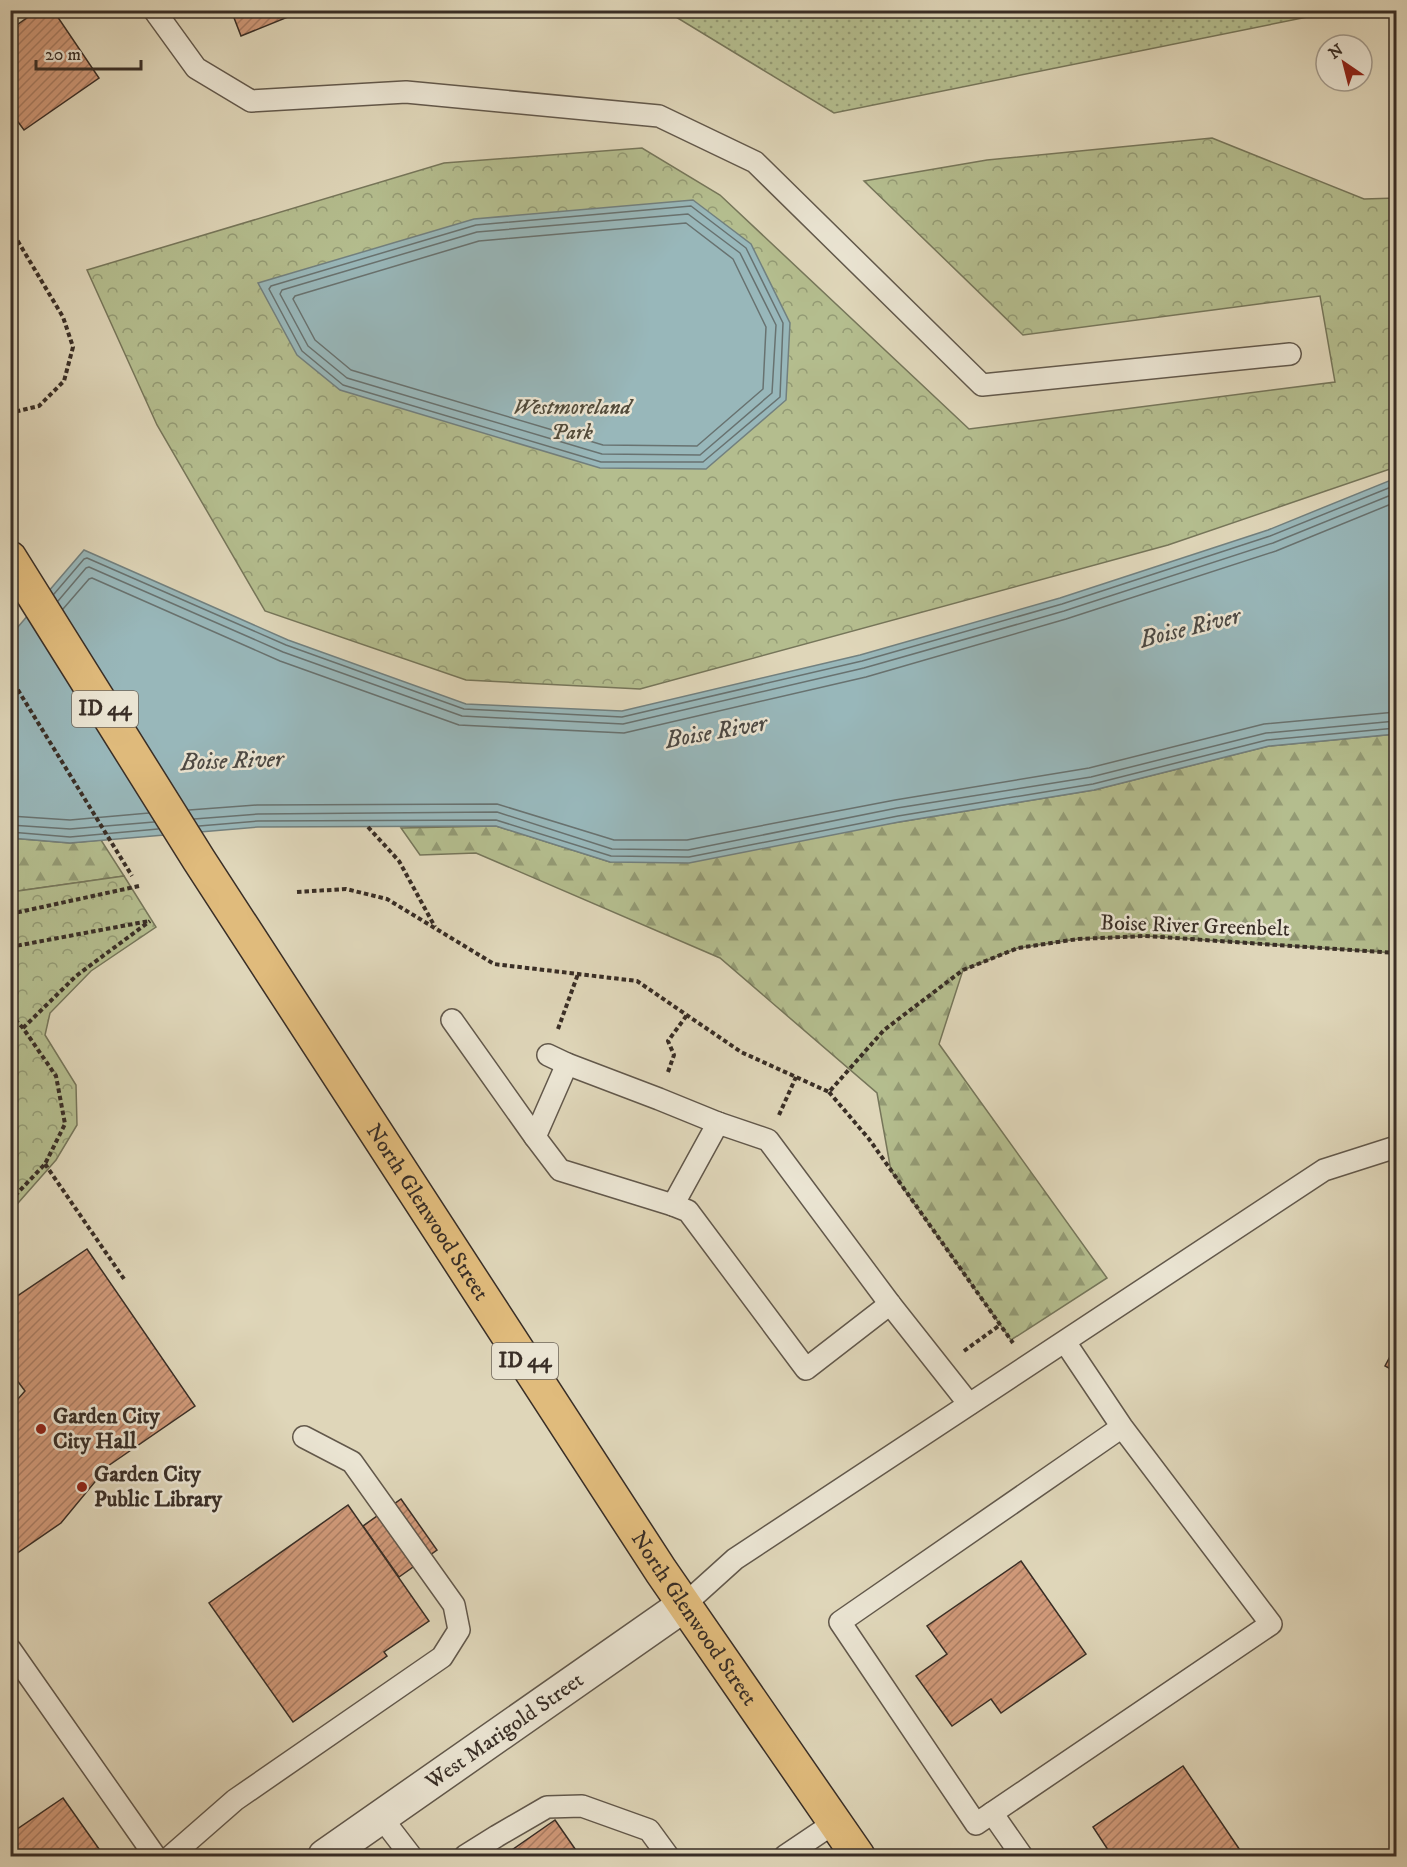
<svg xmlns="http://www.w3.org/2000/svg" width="1407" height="1867" font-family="'IM FELL DW Pica',serif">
  <defs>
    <pattern id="grass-dots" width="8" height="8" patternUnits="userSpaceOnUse" patternTransform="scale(1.5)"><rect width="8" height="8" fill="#b4bd8e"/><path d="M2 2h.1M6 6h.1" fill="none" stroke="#939a74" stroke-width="1.8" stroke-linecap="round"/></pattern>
    <pattern id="forest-firs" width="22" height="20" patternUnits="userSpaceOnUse" patternTransform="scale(1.5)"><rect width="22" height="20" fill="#b4bd8e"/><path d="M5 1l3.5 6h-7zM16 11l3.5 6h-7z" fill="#939a74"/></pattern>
    <pattern id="park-crowns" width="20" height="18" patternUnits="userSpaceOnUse" patternTransform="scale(1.5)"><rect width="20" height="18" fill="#b4bd8e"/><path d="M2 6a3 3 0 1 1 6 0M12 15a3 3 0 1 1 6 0" fill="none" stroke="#939a74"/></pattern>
    <pattern id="building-hatch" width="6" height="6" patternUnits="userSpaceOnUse" patternTransform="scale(1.5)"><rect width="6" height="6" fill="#d09979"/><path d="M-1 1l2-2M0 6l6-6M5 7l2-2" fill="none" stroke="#aa7d63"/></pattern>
  </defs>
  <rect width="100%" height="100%" fill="#dfd6b9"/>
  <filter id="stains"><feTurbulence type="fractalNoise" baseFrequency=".00333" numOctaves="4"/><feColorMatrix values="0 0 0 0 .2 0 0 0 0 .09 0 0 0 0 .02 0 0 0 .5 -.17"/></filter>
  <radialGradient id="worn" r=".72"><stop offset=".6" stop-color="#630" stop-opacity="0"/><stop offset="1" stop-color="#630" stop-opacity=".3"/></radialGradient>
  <path fill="url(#grass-dots)" stroke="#76765a" stroke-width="1.5" d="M 666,11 L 1337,11 L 834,113 Z"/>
  <g fill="url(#forest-firs)" stroke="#76765a" stroke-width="1.5">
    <path d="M 1396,734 L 1396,953 L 1146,936 L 1078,939 L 1018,948 L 963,970 L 939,1044 L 1107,1278 L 1011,1340 L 891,1171 L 877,1093 L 720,958 L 476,853 L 420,855 L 401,828 L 496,826 L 610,862 L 899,822 L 1094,790 L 1269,746 Z"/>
    <path d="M 10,838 L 70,843 L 101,840 L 124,876 L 11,892 Z"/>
  </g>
  <g fill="url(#park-crowns)" stroke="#76765a" stroke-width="1.5">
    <path d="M 1212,138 L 1364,199 L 1396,198 L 1396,467 L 1168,545 L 640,689 L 466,680 L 265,611 L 157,425 L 87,270 L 444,163 L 642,148 L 720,195 L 969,429 L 1335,382 L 1320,296 L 1023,335 L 864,181 L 987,160 Z"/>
    <path d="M 124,876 L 156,927 L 91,971 L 50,1013 L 45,1035 L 76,1085 L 77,1125 L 56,1160 L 11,1211 L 11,892 Z"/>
  </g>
  <g fill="#98b7ba" stroke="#72807f" stroke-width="1.5">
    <path d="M 693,200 L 751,244 L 790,323 L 786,400 L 706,469 L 600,468 L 340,390 L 297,355 L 258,283 L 474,219 Z"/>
    <path d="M 1396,478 L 1396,734 L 1269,746 L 1094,790 L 899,822 L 689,863 L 610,862 L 496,826 L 258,827 L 70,843 L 11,838 L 11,635 L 84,550 L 288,640 L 466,704 L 622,711 L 860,655 L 1060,598 L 1268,530 Z"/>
  </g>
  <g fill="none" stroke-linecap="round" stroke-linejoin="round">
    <g stroke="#687270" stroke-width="1.5">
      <path d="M 691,206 L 746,248 L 783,323 L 780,397 L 703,462 L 601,462 L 343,385 L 302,351 L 269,289 L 271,286 L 476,225 Z"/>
      <path d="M 688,214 L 740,253 L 776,325 L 772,393 L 700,455 L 602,454 L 347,378 L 308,346 L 280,294 L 282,290 L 477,232 Z"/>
      <path d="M 686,223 L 733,259 L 766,327 L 763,389 L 697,446 L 603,445 L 351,370 L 315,340 L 293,299 L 295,296 L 479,241 Z"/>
      <path d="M 54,594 L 84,559 L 87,558 L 286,645 L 464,709 L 622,717 L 862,661 L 1062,604 L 1270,536 L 1396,485"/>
      <path d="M 58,601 L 86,568 L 89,567 L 283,652 L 462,716 L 623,724 L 864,668 L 1064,611 L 1273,543 L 1396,493"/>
      <path d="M 63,609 L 89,579 L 92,578 L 280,661 L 459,725 L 624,733 L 866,677 L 1066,619 L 1276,551 L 1396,502"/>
      <path d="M 189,810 L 257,805 L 497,804 L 614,840 L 687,840 L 895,800 L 1089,768 L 1264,724 L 1396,712"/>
      <path d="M 10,816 L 70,820 L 149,813"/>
      <path d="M 194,819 L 258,814 L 497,812 L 612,849 L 688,850 L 897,808 L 1091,777 L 1266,733 L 1396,721"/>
      <path d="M 10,825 L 70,829 L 154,822"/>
      <path d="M 199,826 L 258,821 L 496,820 L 611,856 L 689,857 L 898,816 L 1093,784 L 1267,740 L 1396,728"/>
      <path d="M 10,832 L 70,837 L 158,829"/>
    </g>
  </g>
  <g fill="url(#building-hatch)" stroke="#392e26" stroke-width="1.5">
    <path d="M 38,10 L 53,10 L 99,78 L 24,130 L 10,111 L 10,30 Z"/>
    <path d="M 231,10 L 305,10 L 241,36 Z"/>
    <path d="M 87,1249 L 195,1406 L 108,1466 L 61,1523 L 10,1558 L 10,1408 L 25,1391 L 10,1371 L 10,1301 Z"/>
    <path d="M 1393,1351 L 1396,1353 L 1396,1372 L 1385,1366 Z"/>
    <path d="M 401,1499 L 437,1550 L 399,1577 L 363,1526 Z"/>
    <path d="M 348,1505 L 429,1621 L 384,1652 L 387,1656 L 293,1722 L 209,1603 Z"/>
    <path d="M 1021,1561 L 1086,1654 L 1001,1713 L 991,1699 L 952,1726 L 916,1676 L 947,1654 L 927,1626 Z"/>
    <path d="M 1183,1766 L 1244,1856 L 1112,1856 L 1093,1827 Z"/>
    <path d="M 63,1798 L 104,1856 L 10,1856 L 10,1834 Z"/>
    <path d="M 555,1820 L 580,1856 L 503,1856 Z"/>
  </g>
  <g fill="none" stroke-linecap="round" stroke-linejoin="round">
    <g stroke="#62584b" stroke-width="24">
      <g id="service">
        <path d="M 154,10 L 196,68 L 251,101 L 406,92 L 659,116 L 755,162 L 982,385 L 1290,354"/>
        <path d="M 452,1020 L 535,1137"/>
        <path d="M 548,1055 L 567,1064 L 659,1099 L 718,1123 L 768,1140 L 890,1304 L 969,1404"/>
        <path d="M 567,1064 L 535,1137 L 560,1170 L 673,1205 L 688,1211 L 806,1369 L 890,1304"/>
        <path d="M 673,1205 L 718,1123"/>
        <path d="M 1065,1342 L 1122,1427 L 1271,1624 L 976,1824 L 840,1622 L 1122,1427"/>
        <path d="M 684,1605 L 735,1559 L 1324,1170 L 1396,1147"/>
        <path d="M 10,1649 L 155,1856"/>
        <path d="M 992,1813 L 1022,1856"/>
        <path d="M 381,1817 L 411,1856"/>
        <path d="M 171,1856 L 235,1800 L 442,1657 L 459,1630 L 454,1605 L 352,1462 L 304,1437"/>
        <path d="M 465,1856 L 497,1836 L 547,1807 L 582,1806 L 649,1830 L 668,1856"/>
        <path d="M 785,1856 L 834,1823"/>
      </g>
    </g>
    <g stroke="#62584b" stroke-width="36">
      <g id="tertiary">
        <path id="s1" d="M 325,1856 L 684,1605"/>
      </g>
    </g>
    <g stroke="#392e26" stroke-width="36">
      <g id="primary">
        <path id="s2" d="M 10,558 L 199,860 L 661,1571 L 858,1856"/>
      </g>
    </g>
    <g stroke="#392e26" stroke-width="4" stroke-dasharray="4.5 3" stroke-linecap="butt">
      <path d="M 10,228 L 63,317 L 73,347 L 64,381 L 39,406 L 10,413"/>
      <path d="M 10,677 L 132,876"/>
      <path d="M 368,827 L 399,861 L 435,927"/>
      <path d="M 297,892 L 346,889 L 387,899 L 494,964 L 637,981 L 741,1052 L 829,1092 L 884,1030 L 963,970 L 1018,948 L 1078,939 L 1145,936 L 1396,953"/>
      <path d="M 10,914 L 139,886"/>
      <path d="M 10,947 L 149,921"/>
      <path d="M 10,1014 L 23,1028 L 56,1076 L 65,1124 L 45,1164 L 10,1201"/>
      <path d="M 23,1028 L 76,976 L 150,921"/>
      <path d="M 558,1029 L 578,974"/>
      <path d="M 668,1072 L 674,1055 L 668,1041 L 687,1015"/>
      <path d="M 829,1092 L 869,1139 L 1013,1343"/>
      <path d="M 779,1115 L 796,1077"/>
      <path d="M 45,1164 L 124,1279"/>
      <path d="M 964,1351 L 1000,1325"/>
    </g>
    <use href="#service" stroke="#eae4d2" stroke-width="21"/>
    <use href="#tertiary" stroke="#eae4d2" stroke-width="33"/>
    <use href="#primary" stroke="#e0bb7c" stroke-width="33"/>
  </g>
  <g fill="#8f2418" stroke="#eae4d2" stroke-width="2">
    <circle cx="41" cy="1429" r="6"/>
    <circle cx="82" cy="1487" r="6"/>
  </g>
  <g text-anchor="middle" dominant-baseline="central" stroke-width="5" stroke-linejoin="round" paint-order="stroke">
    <g fill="#eae4d2" stroke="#6e655a" stroke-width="1.5">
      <rect x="72" y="691" width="66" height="36" rx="4.5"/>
      <rect x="492" y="1343" width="66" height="36" rx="4.5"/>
    </g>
    <g font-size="21" font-weight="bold" fill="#392e26">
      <text x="105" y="709">ID 44</text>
      <text x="525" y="1361">ID 44</text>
    </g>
    <g font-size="22" font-style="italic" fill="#524b3b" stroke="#eae4d2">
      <text x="572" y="407">Westmoreland<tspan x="572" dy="25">Park</tspan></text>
    </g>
    <g font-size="22" fill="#392e26" stroke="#eae4d2">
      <text transform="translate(1195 926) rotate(2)">Boise River Greenbelt</text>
      <text stroke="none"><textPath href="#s2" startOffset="776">North Glenwood Street</textPath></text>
      <text stroke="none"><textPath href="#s2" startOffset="1262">North Glenwood Street</textPath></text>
      <text stroke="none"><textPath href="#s1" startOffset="219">West Marigold Street</textPath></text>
    </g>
    <g font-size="22" font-weight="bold" fill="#392e26" stroke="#eae4d2" text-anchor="start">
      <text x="53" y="1416">Garden City<tspan x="53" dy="25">City Hall</tspan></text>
      <text x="94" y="1474">Garden City<tspan x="94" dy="25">Public Library</tspan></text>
    </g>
    <g font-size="24" font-style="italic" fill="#4c4944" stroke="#eae4d2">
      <text transform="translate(1190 628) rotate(-14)">Boise River</text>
      <text transform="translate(716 732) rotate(-10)">Boise River</text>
      <text transform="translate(232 761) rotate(-2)">Boise River</text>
    </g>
  </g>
  <rect width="1407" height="1867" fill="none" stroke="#dfd6b9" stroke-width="36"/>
  <rect x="12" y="12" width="1383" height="1843" fill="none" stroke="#392e26" stroke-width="3"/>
  <rect x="18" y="18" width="1371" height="1831" fill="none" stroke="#392e26" stroke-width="1.5"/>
  <g transform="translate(1344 63) rotate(325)"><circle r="28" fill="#eae4d2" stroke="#a39b8d" stroke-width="1.5"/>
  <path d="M0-4.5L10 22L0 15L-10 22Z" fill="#8f2418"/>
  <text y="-9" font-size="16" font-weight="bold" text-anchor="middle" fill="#392e26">N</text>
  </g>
  <path d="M36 60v9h105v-9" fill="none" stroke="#392e26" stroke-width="3"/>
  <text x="45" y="60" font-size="18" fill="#392e26" stroke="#eae4d2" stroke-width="4.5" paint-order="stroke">20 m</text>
  <rect width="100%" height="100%" filter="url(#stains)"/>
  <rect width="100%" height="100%" fill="url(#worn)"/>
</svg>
